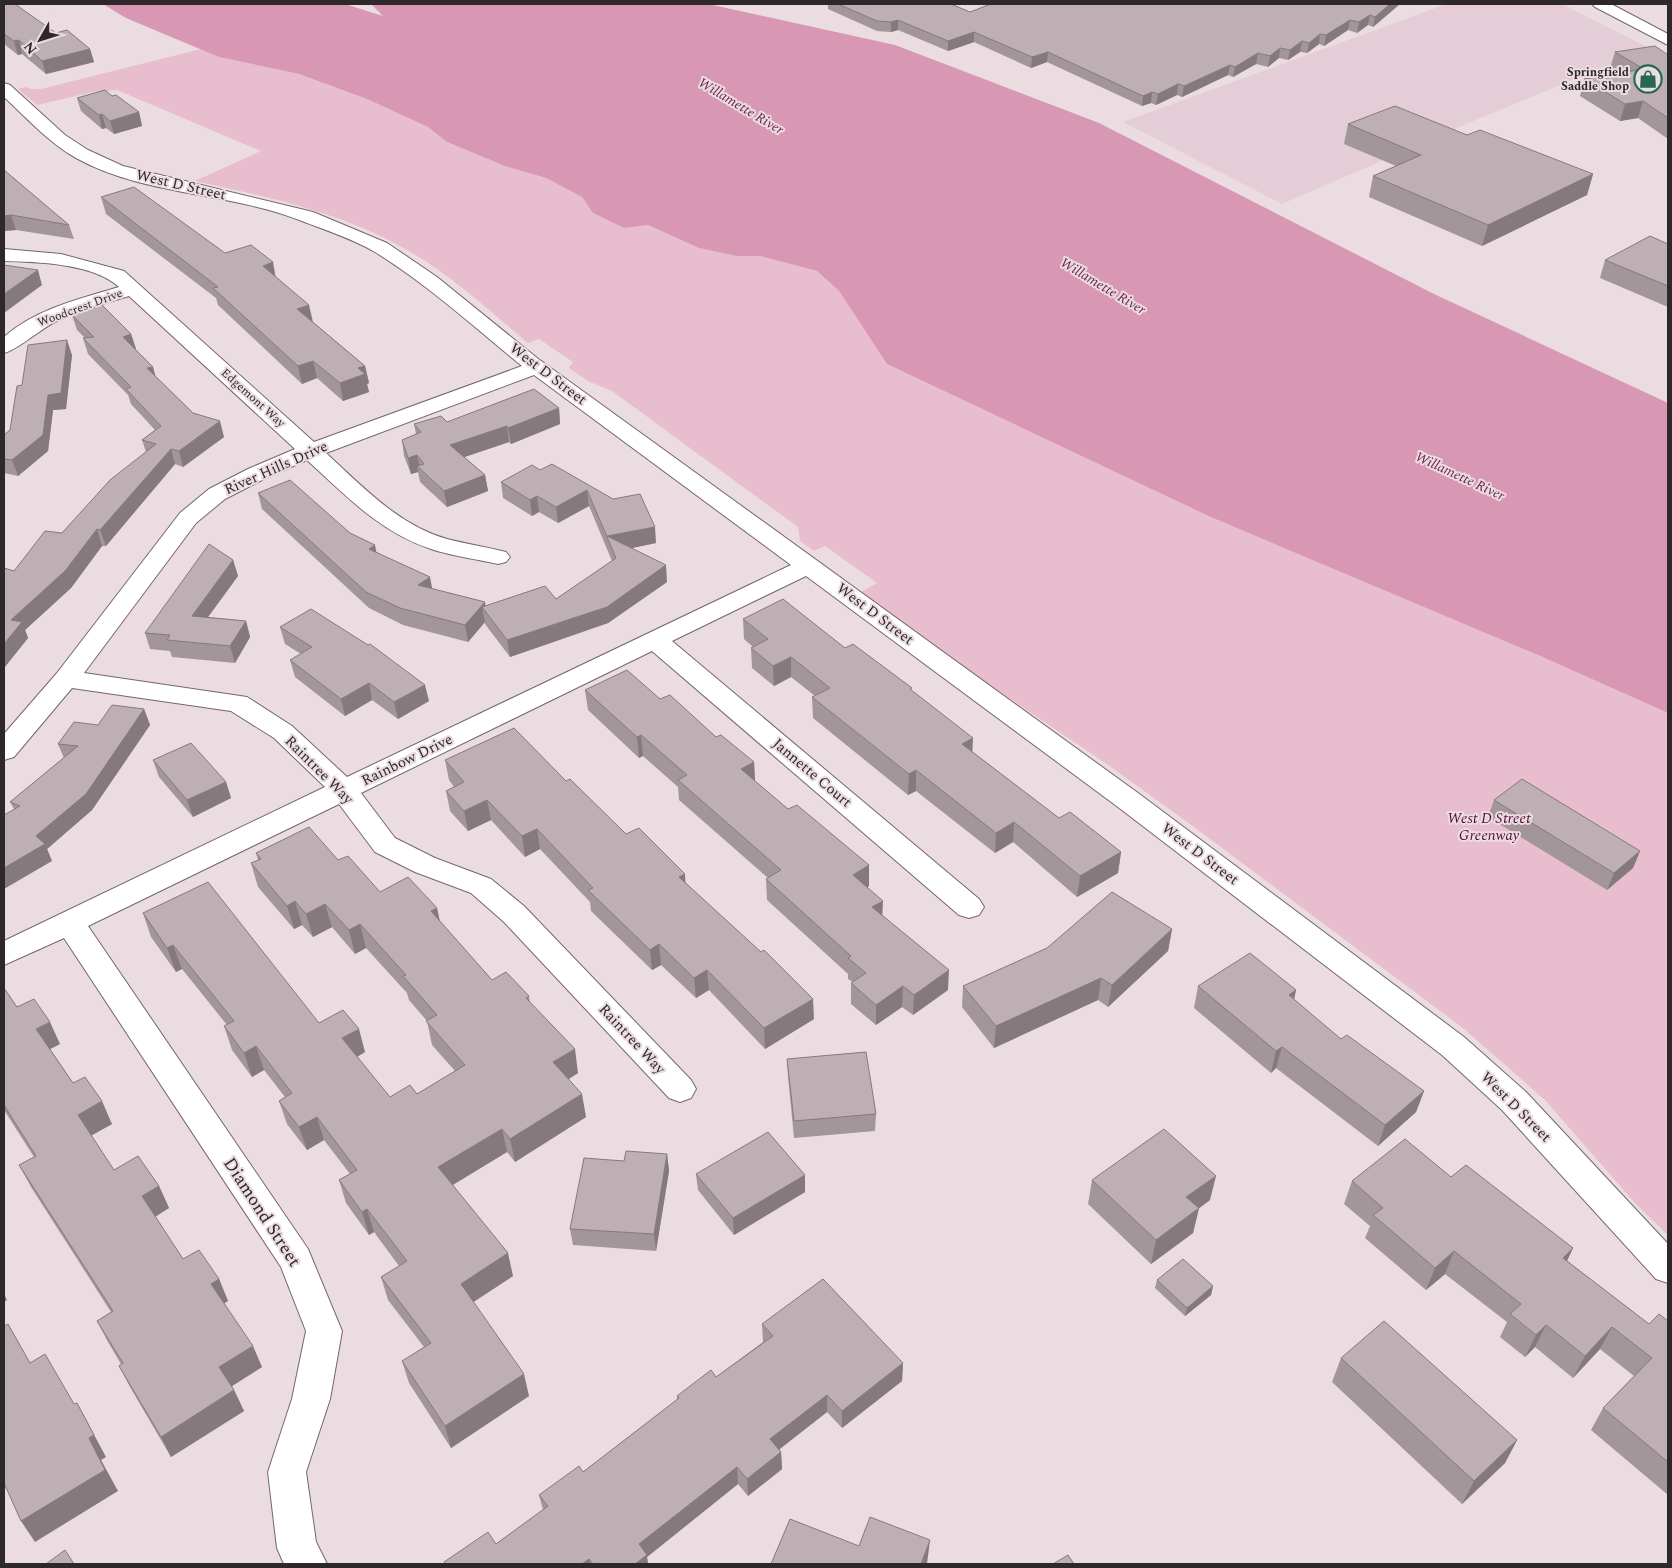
<svg xmlns="http://www.w3.org/2000/svg" width="1672" height="1568" font-family="Spectral,serif">
  <rect width="100%" height="100%" fill="#eadce1"/>
  <path fill="#e4cdd6" d="M 1447,4 L 1562,4 L 1649,48 L 1471,122 L 1282,204 L 1123,122 Z"/>
  <path fill="#e8bdce" d="M 201,49 L 219,57 L 299,74 L 367,99 L 428,127 L 447,142 L 505,166 L 546,178 L 582,197 L 593,213 L 624,228 L 648,225 L 699,248 L 736,256 L 760,256 L 817,271 L 839,291 L 887,364 L 1668,713 L 1668,1235 L 1635,1203 L 1545,1100 L 1463,1028 L 1190,824 L 1107,764 L 943,654 L 861,592 L 877,583 L 825,546 L 814,551 L 800,541 L 798,527 L 612,391 L 588,381 L 569,368 L 573,362 L 539,339 L 528,343 C 492,313 456,279 414,254 C 346,213 272,198 195,181 L 261,151 L 117,90 L 93,92 L 37,105 L 18,89 L 26,87 L 31,89 L 41,89 Z"/>
  <path fill="#d898b3" d="M 103,4 L 345,4 L 383,16 L 371,4 L 708,4 L 895,45 L 1099,123 L 1434,294 L 1668,403 L 1668,713 L 1538,655 L 1211,517 L 887,364 L 839,291 L 817,271 L 760,256 L 736,256 L 699,248 L 648,225 L 624,228 L 593,213 L 582,197 L 546,178 L 505,166 L 447,142 L 428,127 L 367,99 L 299,74 L 219,57 L 126,18 Z"/>
  <g fill="none" stroke-linecap="round" stroke-linejoin="round">
    <g stroke="#74676c" stroke-width="2">
      <path id="minor" d="M 4,83 L 10,85 L 65,135 L 88,150 L 123,166 L 313,212 L 387,243 L 437,277 L 537,358 L 1138,793 L 1464,1037 L 1526,1092 L 1668,1244 L 1668,1283 L 1656,1279 L 1502,1110 L 1442,1055 L 1118,807 L 806,576 L 672,641 L 979,899 L 984,907 L 979,915 L 969,918 L 959,915 L 652,651 L 361,793 L 395,838 L 435,858 L 491,879 L 524,906 L 691,1080 L 696,1089 L 691,1098 L 680,1102 L 669,1098 L 504,922 L 471,893 L 415,872 L 375,852 L 339,804 L 88,926 L 308,1249 L 342,1331 L 330,1399 L 306,1472 L 316,1542 L 327,1564 L 284,1564 L 277,1548 L 268,1472 L 292,1399 L 306,1331 L 281,1267 L 64,938 L 4,965 L 4,941 L 325,787 L 274,738 L 231,711 L 72,688 L 14,757 L 4,760 L 4,734 L 57,673 L 180,513 L 209,489 L 248,469 L 295,449 L 129,296 C 103,304 77,311 53,323 C 38,331 17,350 4,353 L 4,337 C 36,309 79,299 119,287 C 93,263 37,262 4,261 L 4,249 L 61,254 L 124,271 L 314,442 L 522,366 C 474,327 427,284 375,252 C 353,239 325,230 302,221 C 229,192 145,196 76,158 C 48,142 27,118 4,97 ZM 534,375 L 791,565 L 347,777 L 292,726 L 247,697 L 84,673 L 196,523 L 225,499 L 264,479 L 307,460 C 345,495 381,533 431,549 C 452,556 476,559 498,564 L 506,562 L 510,557 L 506,552 C 487,547 466,544 447,539 C 398,525 362,486 326,453 Z"/>
    </g>
    <g stroke="#74676c" stroke-width="2">
      <path id="major" d="M 1592,4 L 1611,4 L 1668,34 L 1668,45 L 1595,7 Z"/>
    </g>
    <use href="#minor" fill="#fff" fill-rule="evenodd"/>
    <use href="#major" fill="#fff" fill-rule="evenodd"/>
  </g>
  <g fill="#a3969b">
    <path d="M 4,4 L 56,33 L 90,49 L 94,62 L 46,74 L 22,54 L 18,55 L 4,44 Z"/>
    <path d="M 828,4 L 951,4 L 970,12 L 991,4 L 1400,4 L 1373,27 L 1368,25 L 1357,33 L 1348,30 L 1324,46 L 1319,44 L 1307,53 L 1300,52 L 1288,60 L 1279,58 L 1268,67 L 1256,64 L 1233,77 L 1228,75 L 1182,97 L 1177,95 L 1156,105 L 1151,103 L 1142,106 L 1047,62 L 1031,68 L 974,42 L 948,51 L 898,30 L 891,32 L 877,31 L 828,9 Z"/>
    <path d="M 1615,52 L 1668,55 L 1668,139 L 1638,118 L 1620,121 L 1580,96 L 1584,79 L 1619,74 L 1610,68 Z"/>
    <path d="M 112,96 L 139,112 L 142,126 L 114,134 L 106,128 L 102,129 L 81,111 L 77,98 Z"/>
    <path d="M 1348,124 L 1467,135 L 1593,174 L 1587,195 L 1482,246 L 1369,197 L 1373,176 L 1396,166 L 1344,144 Z"/>
    <path d="M 4,170 L 69,225 L 74,239 L 16,230 L 4,231 Z"/>
    <path d="M 101,197 L 225,253 L 276,277 L 313,322 L 365,366 L 369,383 L 367,384 L 369,392 L 343,401 L 317,378 L 302,384 L 218,305 L 216,298 L 106,214 Z"/>
    <path d="M 1668,244 L 1668,307 L 1600,278 L 1605,260 Z"/>
    <path d="M 72,315 L 131,334 L 136,349 L 135,349 L 153,367 L 155,376 L 193,413 L 224,437 L 183,467 L 175,464 L 106,546 L 102,546 L 71,588 L 25,630 L 28,638 L 4,668 L 4,568 L 14,571 L 62,533 L 146,452 L 142,440 L 155,430 L 131,404 L 128,395 L 88,354 L 83,338 L 85,338 L 77,330 Z"/>
    <path d="M 72,355 L 66,409 L 53,410 L 48,451 L 18,476 L 4,473 L 4,435 L 10,430 L 22,385 Z"/>
    <path d="M 559,408 L 560,424 L 511,444 L 509,442 L 464,457 L 485,475 L 488,491 L 447,507 L 420,482 L 418,472 L 411,474 L 404,456 L 402,440 L 416,434 L 414,424 L 447,422 Z"/>
    <path d="M 552,464 L 656,543 L 631,548 L 667,582 L 608,623 L 510,657 L 485,624 L 485,622 L 468,642 L 403,625 L 369,608 L 262,509 L 258,493 L 350,533 L 376,552 L 432,589 L 485,602 L 485,606 L 556,599 L 612,561 L 589,506 L 558,523 L 539,512 L 532,516 L 503,498 L 501,482 L 540,470 Z"/>
    <path d="M 233,560 L 238,576 L 208,617 L 246,621 L 250,637 L 235,663 L 172,657 L 170,651 L 150,649 L 145,633 Z"/>
    <path d="M 743,619 L 845,648 L 911,690 L 972,752 L 1059,818 L 1121,852 L 1118,873 L 1077,897 L 1013,842 L 995,853 L 916,791 L 908,795 L 813,718 L 812,697 L 815,696 L 791,677 L 774,686 L 752,668 L 751,648 L 753,647 L 744,639 Z"/>
    <path d="M 280,627 L 429,701 L 398,719 L 372,700 L 345,716 L 295,677 L 290,660 L 301,654 L 285,644 Z"/>
    <path d="M 585,690 L 660,699 L 754,762 L 755,781 L 869,886 L 867,887 L 882,915 L 948,990 L 913,1015 L 902,1007 L 876,1025 L 851,1004 L 851,983 L 853,982 L 848,979 L 848,974 L 767,900 L 766,879 L 768,878 L 679,800 L 678,787 L 643,756 L 639,758 L 588,710 Z"/>
    <path d="M 144,709 L 150,725 L 92,810 L 47,849 L 52,861 L 14,809 L 10,802 L 64,758 L 58,744 L 98,725 Z"/>
    <path d="M 153,760 L 226,782 L 231,798 L 193,817 L 159,777 Z"/>
    <path d="M 445,760 L 566,781 L 626,834 L 685,874 L 685,882 L 814,1019 L 765,1049 L 709,990 L 696,998 L 661,965 L 652,970 L 591,911 L 590,902 L 540,849 L 525,857 L 491,820 L 468,831 L 450,811 L 446,791 L 454,787 L 449,780 Z"/>
    <path d="M 1494,800 L 1640,851 L 1633,868 L 1607,890 L 1488,817 Z"/>
    <path d="M 256,853 L 338,860 L 380,892 L 437,908 L 440,922 L 492,980 L 529,996 L 530,1002 L 578,1073 L 569,1079 L 586,1117 L 515,1162 L 507,1152 L 453,1185 L 513,1276 L 473,1302 L 529,1396 L 451,1448 L 409,1383 L 402,1361 L 424,1347 L 388,1300 L 381,1277 L 399,1266 L 374,1232 L 369,1235 L 346,1203 L 339,1180 L 350,1174 L 324,1140 L 307,1150 L 287,1124 L 279,1101 L 285,1097 L 264,1070 L 252,1077 L 232,1050 L 224,1026 L 227,1025 L 182,969 L 176,972 L 151,937 L 143,913 L 365,1052 L 357,1057 L 390,1097 L 417,1094 L 455,1071 L 432,1045 L 427,1021 L 409,1000 L 407,993 L 366,948 L 355,954 L 332,927 L 313,937 L 302,925 L 294,929 L 258,887 L 251,863 L 258,860 Z"/>
    <path d="M 1172,929 L 1168,951 L 1108,1007 L 1098,1000 L 994,1048 L 962,1007 L 963,986 Z"/>
    <path d="M 1198,986 L 1296,990 L 1294,1000 L 1341,1039 L 1424,1091 L 1416,1112 L 1378,1146 L 1276,1068 L 1271,1073 L 1194,1008 Z"/>
    <path d="M 4,988 L 17,1007 L 60,1044 L 50,1049 L 73,1083 L 112,1124 L 91,1136 L 114,1170 L 159,1186 L 169,1208 L 155,1216 L 183,1259 L 219,1279 L 228,1301 L 224,1303 L 262,1367 L 232,1386 L 244,1411 L 171,1457 L 130,1387 L 119,1366 L 121,1364 L 108,1342 L 97,1321 L 111,1312 L 31,1187 L 19,1165 L 34,1157 L 4,1110 Z"/>
    <path d="M 787,1059 L 876,1114 L 875,1131 L 794,1138 L 788,1076 Z"/>
    <path d="M 667,1154 L 669,1171 L 656,1251 L 573,1245 L 570,1229 L 624,1161 Z"/>
    <path d="M 696,1174 L 805,1175 L 805,1192 L 734,1235 L 698,1190 Z"/>
    <path d="M 1451,1177 L 1573,1248 L 1567,1261 L 1649,1324 L 1668,1321 L 1668,1495 L 1591,1430 L 1603,1408 L 1634,1376 L 1600,1349 L 1573,1378 L 1535,1347 L 1525,1357 L 1500,1337 L 1507,1322 L 1445,1274 L 1426,1290 L 1365,1238 L 1370,1226 L 1344,1204 L 1352,1181 Z"/>
    <path d="M 1092,1180 L 1210,1200 L 1199,1208 L 1193,1233 L 1151,1264 L 1088,1204 Z"/>
    <path d="M 1157,1280 L 1213,1286 L 1211,1295 L 1185,1316 L 1155,1288 Z"/>
    <path d="M 762,1324 L 903,1363 L 902,1381 L 842,1428 L 827,1412 L 779,1449 L 781,1452 L 782,1469 L 748,1496 L 738,1484 L 647,1557 L 648,1564 L 445,1564 L 444,1562 L 496,1544 L 543,1510 L 539,1495 L 583,1472 L 677,1400 L 677,1396 L 716,1377 L 763,1342 Z"/>
    <path d="M 1341,1358 L 1517,1440 L 1505,1463 L 1462,1504 L 1332,1382 Z"/>
  </g>
  <g fill="#847a7e">
    <path d="M 1390,4 L 1400,4 L 1373,27 L 1375,17 Z"/>
    <path d="M 1370,15 L 1368,25 L 1357,33 L 1359,22 Z"/>
    <path d="M 898,20 L 898,30 L 891,32 L 891,22 Z"/>
    <path d="M 1350,20 L 1348,30 L 1324,46 L 1326,35 Z"/>
    <path d="M 974,32 L 974,42 L 948,51 L 948,41 Z"/>
    <path d="M 1320,34 L 1319,44 L 1307,53 L 1309,43 Z"/>
    <path d="M 19,40 L 22,54 L 18,55 L 14,41 Z"/>
    <path d="M 1302,41 L 1300,52 L 1288,60 L 1290,50 Z"/>
    <path d="M 1280,48 L 1279,58 L 1268,67 L 1270,56 Z"/>
    <path d="M 90,49 L 94,62 L 46,74 L 42,61 Z"/>
    <path d="M 1048,52 L 1047,62 L 1031,68 L 1032,57 Z"/>
    <path d="M 1258,53 L 1256,64 L 1233,77 L 1235,67 Z"/>
    <path d="M 1230,65 L 1228,75 L 1182,97 L 1184,86 Z"/>
    <path d="M 1178,84 L 1177,95 L 1156,105 L 1158,94 Z"/>
    <path d="M 1152,92 L 1151,103 L 1142,106 L 1143,96 Z"/>
    <path d="M 1643,101 L 1638,118 L 1620,121 L 1625,104 Z"/>
    <path d="M 139,112 L 142,126 L 114,134 L 110,121 Z"/>
    <path d="M 102,114 L 106,128 L 102,129 L 99,115 Z"/>
    <path d="M 1593,174 L 1587,195 L 1482,246 L 1488,225 Z"/>
    <path d="M 11,215 L 16,230 L 4,231 L 4,216 Z"/>
    <path d="M 273,262 L 276,279 L 263,266 Z"/>
    <path d="M 38,270 L 42,285 L 4,313 L 4,294 Z"/>
    <path d="M 309,305 L 313,322 L 297,309 Z"/>
    <path d="M 131,334 L 136,349 L 127,352 L 123,337 Z"/>
    <path d="M 67,340 L 72,355 L 66,409 L 53,410 L 48,451 L 18,476 L 12,460 L 48,395 Z"/>
    <path d="M 313,361 L 317,378 L 302,384 L 298,366 Z"/>
    <path d="M 365,366 L 369,383 L 367,384 L 369,392 L 343,401 L 340,383 L 358,368 Z"/>
    <path d="M 153,367 L 157,382 L 147,368 Z"/>
    <path d="M 559,408 L 560,424 L 511,444 L 508,428 Z"/>
    <path d="M 220,421 L 224,437 L 183,467 L 179,451 Z"/>
    <path d="M 507,426 L 509,442 L 453,461 L 450,445 Z"/>
    <path d="M 171,449 L 175,464 L 106,546 L 100,530 Z"/>
    <path d="M 417,455 L 420,469 L 417,466 L 418,472 L 411,474 L 408,458 Z"/>
    <path d="M 485,475 L 488,491 L 447,507 L 444,491 Z"/>
    <path d="M 587,490 L 589,506 L 558,523 L 556,507 Z"/>
    <path d="M 537,496 L 539,512 L 532,516 L 530,500 Z"/>
    <path d="M 655,527 L 656,543 L 613,552 L 607,536 Z"/>
    <path d="M 97,529 L 102,546 L 71,588 L 25,630 L 28,638 L 4,668 L 4,644 L 11,620 Z"/>
    <path d="M 375,545 L 378,561 L 369,549 Z"/>
    <path d="M 233,560 L 238,576 L 197,632 L 192,616 Z"/>
    <path d="M 666,565 L 667,582 L 608,623 L 510,657 L 507,640 Z"/>
    <path d="M 430,577 L 433,593 L 418,585 Z"/>
    <path d="M 485,602 L 486,613 L 482,607 L 485,622 L 468,642 L 465,625 Z"/>
    <path d="M 246,621 L 250,637 L 235,663 L 230,646 Z"/>
    <path d="M 791,657 L 791,677 L 774,686 L 773,666 Z"/>
    <path d="M 369,683 L 372,700 L 345,716 L 341,699 Z"/>
    <path d="M 425,685 L 429,701 L 398,719 L 394,702 Z"/>
    <path d="M 144,709 L 150,725 L 92,810 L 47,849 L 52,861 L 4,889 L 4,868 L 36,836 Z"/>
    <path d="M 641,735 L 643,756 L 639,758 L 637,737 Z"/>
    <path d="M 973,738 L 972,759 L 962,744 Z"/>
    <path d="M 754,762 L 755,783 L 741,769 Z"/>
    <path d="M 916,770 L 916,791 L 908,795 L 909,774 Z"/>
    <path d="M 226,782 L 231,798 L 193,817 L 187,800 Z"/>
    <path d="M 487,800 L 491,820 L 468,831 L 464,811 Z"/>
    <path d="M 1014,822 L 1013,842 L 995,853 L 996,833 Z"/>
    <path d="M 537,829 L 540,849 L 525,857 L 522,836 Z"/>
    <path d="M 1640,851 L 1633,868 L 1607,890 L 1614,873 Z"/>
    <path d="M 1121,852 L 1118,873 L 1077,897 L 1080,876 Z"/>
    <path d="M 869,865 L 869,886 L 853,896 L 853,875 Z"/>
    <path d="M 685,874 L 686,894 L 679,877 Z"/>
    <path d="M 295,901 L 302,925 L 294,929 L 287,906 Z"/>
    <path d="M 883,901 L 882,922 L 872,907 Z"/>
    <path d="M 325,904 L 332,927 L 313,937 L 306,914 Z"/>
    <path d="M 437,908 L 442,932 L 431,911 Z"/>
    <path d="M 360,924 L 366,948 L 355,954 L 349,930 Z"/>
    <path d="M 1172,929 L 1168,951 L 1108,1007 L 1112,985 Z"/>
    <path d="M 659,944 L 661,965 L 652,970 L 650,950 Z"/>
    <path d="M 173,945 L 182,969 L 176,972 L 167,948 Z"/>
    <path d="M 707,970 L 709,990 L 696,998 L 694,978 Z"/>
    <path d="M 949,970 L 948,990 L 913,1015 L 914,995 Z"/>
    <path d="M 1101,978 L 1098,1000 L 994,1048 L 996,1026 Z"/>
    <path d="M 903,986 L 902,1007 L 876,1025 L 876,1005 Z"/>
    <path d="M 1296,990 L 1291,1012 L 1289,995 Z"/>
    <path d="M 813,999 L 814,1019 L 765,1049 L 764,1028 Z"/>
    <path d="M 50,1022 L 60,1044 L 46,1051 L 36,1029 Z"/>
    <path d="M 359,1029 L 365,1052 L 348,1062 L 342,1038 Z"/>
    <path d="M 256,1046 L 264,1070 L 252,1077 L 244,1053 Z"/>
    <path d="M 1282,1047 L 1276,1068 L 1271,1073 L 1276,1051 Z"/>
    <path d="M 575,1049 L 578,1073 L 557,1086 L 553,1062 Z"/>
    <path d="M 1424,1091 L 1416,1112 L 1378,1146 L 1385,1125 Z"/>
    <path d="M 582,1094 L 586,1117 L 515,1162 L 510,1139 Z"/>
    <path d="M 102,1101 L 112,1124 L 88,1137 L 78,1115 Z"/>
    <path d="M 317,1117 L 324,1140 L 307,1150 L 299,1127 Z"/>
    <path d="M 502,1129 L 507,1152 L 444,1190 L 438,1167 Z"/>
    <path d="M 667,1154 L 669,1171 L 656,1251 L 654,1234 Z"/>
    <path d="M 805,1175 L 805,1192 L 734,1235 L 733,1218 Z"/>
    <path d="M 1216,1176 L 1210,1200 L 1181,1222 L 1186,1197 Z"/>
    <path d="M 159,1186 L 169,1208 L 152,1219 L 142,1196 Z"/>
    <path d="M 1199,1208 L 1193,1233 L 1151,1264 L 1156,1240 Z"/>
    <path d="M 367,1209 L 374,1232 L 369,1235 L 362,1212 Z"/>
    <path d="M 1573,1248 L 1562,1271 L 1563,1258 Z"/>
    <path d="M 1454,1251 L 1445,1274 L 1426,1290 L 1435,1268 Z"/>
    <path d="M 508,1253 L 513,1276 L 466,1307 L 461,1284 Z"/>
    <path d="M 219,1279 L 228,1301 L 220,1306 L 211,1284 Z"/>
    <path d="M 1213,1286 L 1211,1295 L 1185,1316 L 1187,1308 Z"/>
    <path d="M 4,1294 L 7,1300 L 4,1302 Z"/>
    <path d="M 1546,1325 L 1535,1347 L 1525,1357 L 1536,1335 Z"/>
    <path d="M 1612,1327 L 1600,1349 L 1573,1378 L 1585,1356 Z"/>
    <path d="M 253,1346 L 262,1367 L 229,1388 L 219,1367 Z"/>
    <path d="M 903,1363 L 902,1381 L 842,1428 L 842,1411 Z"/>
    <path d="M 524,1374 L 529,1396 L 451,1448 L 445,1426 Z"/>
    <path d="M 234,1390 L 244,1411 L 171,1457 L 161,1437 Z"/>
    <path d="M 827,1395 L 827,1412 L 771,1456 L 770,1439 Z"/>
    <path d="M 77,1403 L 106,1457 L 101,1460 L 118,1491 L 35,1542 L 21,1521 L 89,1438 Z"/>
    <path d="M 1517,1440 L 1505,1463 L 1462,1504 L 1474,1481 Z"/>
    <path d="M 781,1452 L 782,1469 L 748,1496 L 747,1479 Z"/>
    <path d="M 737,1467 L 738,1484 L 647,1557 L 648,1564 L 635,1564 L 639,1544 Z"/>
    <path d="M 930,1540 L 927,1564 L 921,1564 Z"/>
    <path d="M 589,1559 L 590,1564 L 582,1564 Z"/>
  </g>
  <g fill="#bdafb4" stroke="#847a7e">
    <path d="M 4,4 L 15,4 L 56,33 L 67,30 L 90,49 L 42,61 L 19,40 L 14,41 L 4,34 Z"/>
    <path d="M 838,4 L 951,4 L 970,12 L 991,4 L 1390,4 L 1375,17 L 1370,15 L 1359,22 L 1350,20 L 1326,35 L 1320,34 L 1309,43 L 1302,41 L 1290,50 L 1280,48 L 1270,56 L 1258,53 L 1235,67 L 1230,65 L 1184,86 L 1178,84 L 1158,94 L 1152,92 L 1143,96 L 1048,52 L 1032,57 L 974,32 L 948,41 L 898,20 L 891,22 L 877,21 Z"/>
    <path d="M 1655,46 L 1668,55 L 1668,118 L 1643,101 L 1625,104 L 1584,79 L 1644,69 L 1615,52 Z"/>
    <path d="M 105,90 L 112,96 L 116,95 L 139,112 L 110,121 L 102,114 L 99,115 L 77,98 Z"/>
    <path d="M 1395,106 L 1467,135 L 1480,130 L 1593,174 L 1488,225 L 1373,176 L 1421,155 L 1348,124 Z"/>
    <path d="M 4,170 L 69,225 L 11,215 L 4,216 Z"/>
    <path d="M 134,187 L 225,253 L 251,245 L 273,262 L 263,266 L 309,305 L 297,309 L 365,366 L 358,368 L 365,374 L 340,383 L 313,361 L 298,366 L 213,288 L 218,287 L 101,197 Z"/>
    <path d="M 1650,236 L 1668,244 L 1668,286 L 1605,260 Z"/>
    <path d="M 4,265 L 38,270 L 4,294 Z"/>
    <path d="M 102,305 L 131,334 L 123,337 L 153,367 L 147,368 L 193,413 L 220,421 L 179,451 L 171,449 L 100,530 L 97,529 L 65,571 L 11,620 L 22,622 L 4,644 L 4,568 L 14,571 L 45,531 L 62,533 L 110,480 L 156,444 L 142,440 L 161,426 L 126,389 L 131,387 L 83,338 L 94,337 L 72,315 Z"/>
    <path d="M 67,340 L 61,393 L 48,395 L 43,435 L 12,460 L 4,459 L 4,435 L 10,430 L 17,386 L 22,385 L 28,345 Z"/>
    <path d="M 534,389 L 559,408 L 508,428 L 507,426 L 450,445 L 485,475 L 444,491 L 417,466 L 424,464 L 417,455 L 408,458 L 402,440 L 421,432 L 414,424 L 441,416 L 447,422 Z"/>
    <path d="M 552,464 L 613,499 L 640,494 L 655,527 L 607,536 L 666,565 L 607,607 L 507,640 L 482,607 L 545,586 L 556,599 L 616,558 L 587,490 L 556,507 L 537,496 L 530,500 L 501,482 L 532,465 L 540,470 Z"/>
    <path d="M 290,480 L 350,533 L 375,545 L 369,549 L 430,577 L 418,585 L 485,602 L 465,625 L 400,608 L 366,592 L 258,493 Z"/>
    <path d="M 209,544 L 233,560 L 192,616 L 246,621 L 230,646 L 167,640 L 170,635 L 145,633 Z"/>
    <path d="M 783,599 L 845,648 L 853,644 L 912,688 L 910,689 L 973,738 L 962,744 L 1059,818 L 1070,812 L 1121,852 L 1080,876 L 1014,822 L 996,833 L 916,770 L 909,774 L 812,697 L 830,688 L 791,657 L 773,666 L 751,648 L 768,639 L 743,619 Z"/>
    <path d="M 311,609 L 368,645 L 370,644 L 425,685 L 394,702 L 369,683 L 341,699 L 290,660 L 312,647 L 280,627 Z"/>
    <path d="M 627,670 L 660,699 L 670,695 L 716,737 L 721,735 L 754,762 L 741,769 L 788,809 L 797,805 L 869,865 L 853,875 L 883,901 L 872,907 L 949,970 L 914,995 L 903,986 L 876,1005 L 851,983 L 866,973 L 848,958 L 851,956 L 766,879 L 781,870 L 678,780 L 687,775 L 641,735 L 637,737 L 585,690 Z"/>
    <path d="M 112,705 L 144,709 L 86,794 L 36,836 L 45,844 L 4,868 L 4,815 L 20,806 L 10,802 L 78,746 L 58,744 L 74,722 L 98,725 Z"/>
    <path d="M 514,728 L 566,781 L 570,779 L 626,834 L 639,828 L 685,874 L 679,877 L 761,952 L 764,950 L 813,999 L 764,1028 L 707,970 L 694,978 L 659,944 L 650,950 L 588,890 L 593,888 L 537,829 L 522,836 L 487,800 L 464,811 L 446,791 L 464,782 L 445,760 Z"/>
    <path d="M 191,743 L 226,782 L 187,800 L 153,760 Z"/>
    <path d="M 1522,779 L 1640,851 L 1614,873 L 1494,800 Z"/>
    <path d="M 309,827 L 338,860 L 348,856 L 380,892 L 408,877 L 437,908 L 431,911 L 492,980 L 506,972 L 529,996 L 526,998 L 575,1049 L 553,1062 L 582,1094 L 510,1139 L 502,1129 L 438,1167 L 508,1253 L 461,1284 L 524,1374 L 445,1426 L 402,1361 L 431,1343 L 381,1277 L 407,1261 L 367,1209 L 362,1212 L 339,1180 L 357,1170 L 317,1117 L 299,1127 L 279,1101 L 292,1093 L 256,1046 L 244,1053 L 224,1026 L 234,1021 L 173,945 L 167,948 L 143,913 L 208,882 L 319,1023 L 343,1010 L 359,1029 L 342,1038 L 390,1097 L 410,1085 L 417,1094 L 465,1065 L 426,1021 L 437,1015 L 403,976 L 406,975 L 360,924 L 349,930 L 325,904 L 306,914 L 295,901 L 287,906 L 251,863 L 261,859 L 256,853 Z"/>
    <path d="M 1112,892 L 1172,929 L 1112,985 L 1101,978 L 996,1026 L 963,986 L 1047,948 Z"/>
    <path d="M 1250,953 L 1296,990 L 1289,995 L 1341,1039 L 1347,1035 L 1424,1091 L 1385,1125 L 1282,1047 L 1276,1051 L 1198,986 Z"/>
    <path d="M 4,988 L 17,1007 L 34,999 L 50,1022 L 36,1029 L 73,1083 L 85,1077 L 102,1101 L 78,1115 L 114,1170 L 138,1156 L 159,1186 L 142,1196 L 183,1259 L 199,1250 L 219,1279 L 211,1284 L 253,1346 L 219,1367 L 234,1390 L 161,1437 L 119,1366 L 123,1363 L 97,1321 L 113,1311 L 19,1165 L 36,1156 L 4,1105 Z"/>
    <path d="M 866,1052 L 876,1114 L 794,1121 L 787,1059 Z"/>
    <path d="M 1164,1129 L 1216,1176 L 1186,1197 L 1199,1208 L 1156,1240 L 1092,1180 Z"/>
    <path d="M 768,1132 L 805,1175 L 733,1218 L 696,1174 Z"/>
    <path d="M 1405,1139 L 1451,1177 L 1466,1165 L 1573,1248 L 1563,1258 L 1649,1324 L 1659,1314 L 1668,1321 L 1668,1462 L 1603,1408 L 1652,1358 L 1612,1327 L 1585,1356 L 1546,1325 L 1536,1335 L 1510,1314 L 1521,1304 L 1454,1251 L 1435,1268 L 1373,1215 L 1383,1208 L 1352,1181 Z"/>
    <path d="M 626,1151 L 667,1154 L 654,1234 L 570,1229 L 584,1158 L 624,1161 Z"/>
    <path d="M 1183,1259 L 1213,1286 L 1187,1308 L 1157,1280 Z"/>
    <path d="M 823,1279 L 903,1363 L 842,1411 L 827,1395 L 770,1439 L 781,1452 L 747,1479 L 737,1467 L 639,1544 L 647,1555 L 635,1564 L 593,1564 L 589,1559 L 582,1564 L 446,1564 L 444,1562 L 488,1532 L 496,1544 L 548,1506 L 539,1495 L 579,1466 L 583,1472 L 679,1398 L 677,1396 L 711,1370 L 716,1377 L 773,1336 L 762,1324 Z"/>
    <path d="M 1384,1321 L 1517,1440 L 1474,1481 L 1341,1358 Z"/>
    <path d="M 8,1324 L 30,1363 L 45,1354 L 74,1404 L 77,1403 L 94,1435 L 89,1438 L 105,1470 L 21,1521 L 4,1483 L 4,1326 Z"/>
    <path d="M 870,1517 L 930,1540 L 921,1564 L 771,1564 L 790,1519 L 859,1546 Z"/>
    <path d="M 65,1550 L 74,1564 L 46,1564 Z"/>
    <path d="M 1068,1555 L 1074,1564 L 1053,1564 Z"/>
  </g>
  <defs>
    <g id="shop-ring" transform="scale(1.4375)"><circle r="9.5" fill="#eadce1" stroke="#276756" stroke-width="1.5"/><path d="M-5-2.5h2.3a2.7 3.5 0 0 1 5.4 0H5L5.5 6h-11ZM-1.5-2.5h3a1.5 2.3 0 0 0-3 0Z" fill="#276756"/></g>
  </defs>
  <g fill-rule="evenodd">
    <use href="#shop-ring" x="1648" y="79"/>
  </g>
  <g text-anchor="middle" dominant-baseline="central" stroke-width="4" stroke-linejoin="round" paint-order="stroke">
    <g font-size="12" font-weight="bold" fill="#2e282a" stroke="#eadce1" text-anchor="end">
      <text x="1629" y="72">Springfield<tspan x="1629" dy="14">Saddle Shop</tspan></text>
    </g>
    <g font-size="12" fill="#2e282a" stroke="#eadce1">
      <text transform="translate(80 308) rotate(-20)">Woodcrest Drive</text>
      <text transform="translate(253 398) rotate(42)">Edgemont Way</text>
    </g>
    <g font-size="14" font-style="italic" fill="#6e2449" stroke="#eadce1">
      <text transform="translate(741 106) rotate(31)">Willamette River</text>
      <text transform="translate(1103 286) rotate(31)">Willamette River</text>
      <text transform="translate(1460 476) rotate(25)">Willamette River</text>
    </g>
    <g font-size="15" fill="#2e282a" stroke="#eadce1">
      <text transform="translate(181 185) rotate(13)">West D Street</text>
      <text transform="translate(548 374) rotate(37)">West D Street</text>
      <text transform="translate(276 468) rotate(-24)">River Hills Drive</text>
      <text transform="translate(875 614) rotate(37)">West D Street</text>
      <text transform="translate(407 760) rotate(-26)">Rainbow Drive</text>
      <text transform="translate(319 770) rotate(45)">Raintree Way</text>
      <text transform="translate(812 773) rotate(40)">Jannette Court</text>
      <text transform="translate(1200 854) rotate(37)">West D Street</text>
      <text transform="translate(632 1039) rotate(47)">Raintree Way</text>
      <text transform="translate(1516 1107) rotate(45)">West D Street</text>
    </g>
    <g font-size="15" font-style="italic" fill="#570c36" stroke="#eadce1">
      <text x="1489" y="818">West D Street<tspan x="1489" dy="17">Greenway</tspan></text>
    </g>
    <g font-size="18" fill="#2e282a" stroke="#eadce1">
      <text transform="translate(262 1212) rotate(57)">Diamond Street</text>
    </g>
  </g>
  <rect width="1672" height="1568" fill="none" stroke="#2e282a" stroke-width="10"/>
  <g transform="translate(40 40) rotate(231)" stroke="#eadce1" stroke-width="4" paint-order="stroke">
  <path d="M0-4L9 19L0 12L-9 19Z" fill="#2e282a"/>
  <text y="-8" font-size="14" font-weight="bold" text-anchor="middle" fill="#2e282a">N</text>
  </g>
</svg>
